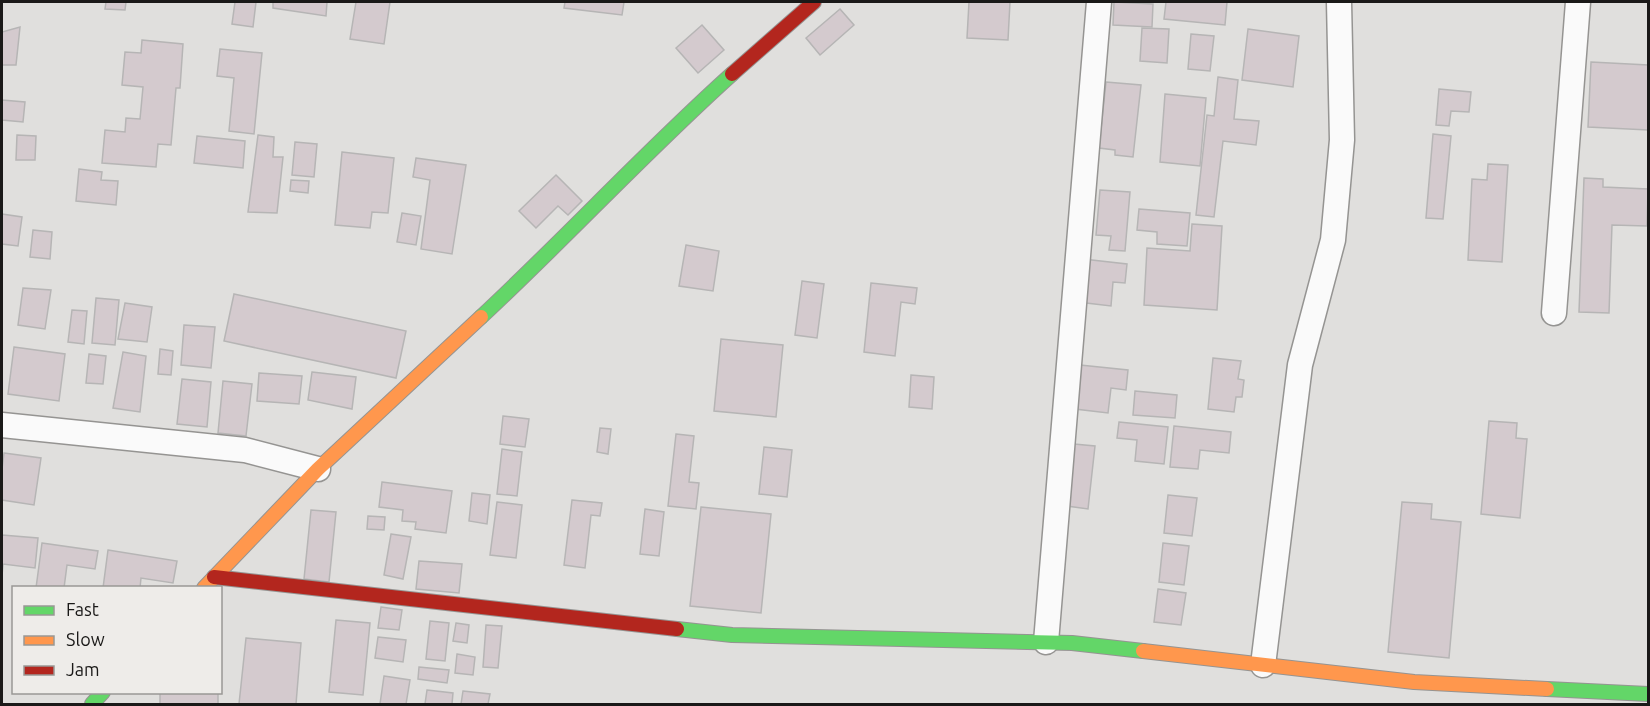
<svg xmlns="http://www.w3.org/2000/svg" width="1650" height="706" font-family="Ubuntu,sans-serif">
  <rect width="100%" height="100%" fill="#e0dfdd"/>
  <g fill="#d4cace" stroke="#b6b5b5" stroke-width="1.5">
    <path d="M 106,2 L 126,2 L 125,10 L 105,9 Z"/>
    <path d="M 235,2 L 256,2 L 253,27 L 232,24 Z"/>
    <path d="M 273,2 L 327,2 L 326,16 L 273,8 Z"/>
    <path d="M 356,2 L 390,2 L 384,44 L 350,39 Z"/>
    <path d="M 565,2 L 624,2 L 622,15 L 564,8 Z"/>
    <path d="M 969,2 L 1010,2 L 1008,40 L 967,38 Z"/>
    <path d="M 1114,2 L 1153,4 L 1152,27 L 1113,25 Z"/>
    <path d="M 1166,2 L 1227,2 L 1225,25 L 1164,19 Z"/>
    <path d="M 840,9 L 854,25 L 820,55 L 806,38 Z"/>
    <path d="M 702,25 L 724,50 L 698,73 L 676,48 Z"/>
    <path d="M 20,27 L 16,65 L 2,65 L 2,32 Z"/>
    <path d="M 1142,28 L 1169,29 L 1167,63 L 1140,61 Z"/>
    <path d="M 1248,29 L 1299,36 L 1293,87 L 1242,80 Z"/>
    <path d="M 1191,34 L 1214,36 L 1210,71 L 1188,69 Z"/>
    <path d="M 142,40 L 183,44 L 180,88 L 176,88 L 171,145 L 158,144 L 156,167 L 102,163 L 105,130 L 125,132 L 126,118 L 140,119 L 143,87 L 122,85 L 125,52 L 141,53 Z"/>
    <path d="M 220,49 L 262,53 L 254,134 L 229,131 L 234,78 L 217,76 Z"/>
    <path d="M 1591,62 L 1648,65 L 1648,130 L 1588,127 Z"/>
    <path d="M 1218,77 L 1238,80 L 1234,119 L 1259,121 L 1256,145 L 1223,141 L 1214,217 L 1196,215 L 1207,115 L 1214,116 Z"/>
    <path d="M 1106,82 L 1141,85 L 1133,157 L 1115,155 L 1115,150 L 1099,148 Z"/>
    <path d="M 1439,89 L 1471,92 L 1469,112 L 1451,111 L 1449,126 L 1436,125 Z"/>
    <path d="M 1165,94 L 1206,98 L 1200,166 L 1160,162 Z"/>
    <path d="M 2,100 L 25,102 L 23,122 L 2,120 Z"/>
    <path d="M 1433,134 L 1451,136 L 1443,219 L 1426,218 Z"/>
    <path d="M 17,135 L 36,136 L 35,160 L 16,160 Z"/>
    <path d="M 258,135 L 274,137 L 273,157 L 283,157 L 277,213 L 248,212 Z"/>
    <path d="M 197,136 L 245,141 L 243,168 L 194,163 Z"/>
    <path d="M 295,142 L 317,144 L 314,177 L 292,175 Z"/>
    <path d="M 342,152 L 394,158 L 388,213 L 372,212 L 370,228 L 335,225 Z"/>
    <path d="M 416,158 L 466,165 L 452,254 L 421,249 L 430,180 L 413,177 Z"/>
    <path d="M 1488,164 L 1508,165 L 1502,262 L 1468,260 L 1472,179 L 1487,180 Z"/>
    <path d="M 79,169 L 102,172 L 101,180 L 118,181 L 116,205 L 76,201 Z"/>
    <path d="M 556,175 L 582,201 L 568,215 L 558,206 L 536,228 L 519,211 Z"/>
    <path d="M 1584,178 L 1603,179 L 1603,187 L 1648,189 L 1647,226 L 1612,225 L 1609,313 L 1579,312 Z"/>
    <path d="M 291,180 L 309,181 L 308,193 L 290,191 Z"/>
    <path d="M 1100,190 L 1130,192 L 1125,251 L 1109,250 L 1111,236 L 1096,235 Z"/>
    <path d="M 1139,209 L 1190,213 L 1187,246 L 1157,244 L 1157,232 L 1137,230 Z"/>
    <path d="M 402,213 L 421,216 L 416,245 L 397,242 Z"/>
    <path d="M 2,214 L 22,217 L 18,246 L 2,244 Z"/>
    <path d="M 1192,224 L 1222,226 L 1217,310 L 1144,305 L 1147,248 L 1190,251 Z"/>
    <path d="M 33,230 L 52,232 L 50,259 L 30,257 Z"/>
    <path d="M 686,245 L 719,251 L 713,291 L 679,286 Z"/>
    <path d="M 1083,259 L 1127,264 L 1125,283 L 1113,282 L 1111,306 L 1078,302 Z"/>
    <path d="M 802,281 L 824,284 L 817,338 L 795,335 Z"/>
    <path d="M 871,283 L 917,288 L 915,304 L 901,302 L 895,356 L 864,352 Z"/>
    <path d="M 23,288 L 51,290 L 45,329 L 18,325 Z"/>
    <path d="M 234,294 L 406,331 L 396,378 L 224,341 Z"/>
    <path d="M 96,298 L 119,300 L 115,345 L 92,343 Z"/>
    <path d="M 125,303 L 152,307 L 147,342 L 118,339 Z"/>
    <path d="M 72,310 L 87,311 L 84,344 L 68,342 Z"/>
    <path d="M 184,325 L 215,327 L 211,368 L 181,365 Z"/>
    <path d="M 721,339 L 783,345 L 776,417 L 714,411 Z"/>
    <path d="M 14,347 L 65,354 L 59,401 L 8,394 Z"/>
    <path d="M 160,349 L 173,351 L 171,375 L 158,374 Z"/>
    <path d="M 123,352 L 146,356 L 140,412 L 113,408 Z"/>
    <path d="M 89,354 L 106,356 L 103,384 L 86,383 Z"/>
    <path d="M 1213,358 L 1241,361 L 1238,379 L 1244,380 L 1242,397 L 1236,397 L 1234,412 L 1208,409 Z"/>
    <path d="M 1080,365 L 1128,370 L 1126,390 L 1111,388 L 1108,413 L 1075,409 Z"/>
    <path d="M 312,372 L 356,377 L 352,409 L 308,400 Z"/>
    <path d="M 259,373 L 302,376 L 299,404 L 257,401 Z"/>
    <path d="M 911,375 L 934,377 L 932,409 L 909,407 Z"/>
    <path d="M 182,379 L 211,382 L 207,427 L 177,424 Z"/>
    <path d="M 223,381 L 252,384 L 246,436 L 218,433 Z"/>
    <path d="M 1135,391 L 1177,395 L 1175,418 L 1133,415 Z"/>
    <path d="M 503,416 L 529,419 L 525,447 L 500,444 Z"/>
    <path d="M 1489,421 L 1517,423 L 1516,438 L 1527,439 L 1520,518 L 1481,514 Z"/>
    <path d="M 1119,422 L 1168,427 L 1164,464 L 1135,461 L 1137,440 L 1117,438 Z"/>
    <path d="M 1174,426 L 1231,432 L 1229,453 L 1200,450 L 1198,469 L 1170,467 Z"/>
    <path d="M 600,428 L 611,429 L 608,454 L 597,452 Z"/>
    <path d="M 676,434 L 694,436 L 689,482 L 699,483 L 696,509 L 668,506 Z"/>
    <path d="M 1074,444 L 1095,446 L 1088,509 L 1067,506 Z"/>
    <path d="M 764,447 L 792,450 L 787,497 L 759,494 Z"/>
    <path d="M 502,449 L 522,452 L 517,496 L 497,494 Z"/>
    <path d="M 4,453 L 41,458 L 34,505 L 2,500 L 2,469 Z"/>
    <path d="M 382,482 L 452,491 L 446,533 L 415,529 L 416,522 L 402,521 L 403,510 L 379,507 Z"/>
    <path d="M 472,493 L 490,495 L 487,524 L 469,521 Z"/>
    <path d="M 1168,495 L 1197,498 L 1192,536 L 1164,533 Z"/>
    <path d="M 572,500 L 602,503 L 600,516 L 591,515 L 585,568 L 564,565 Z"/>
    <path d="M 497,502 L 522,505 L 516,558 L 490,555 Z"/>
    <path d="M 1402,502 L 1432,504 L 1431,519 L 1461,522 L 1449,658 L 1388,652 Z"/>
    <path d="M 701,507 L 771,514 L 761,613 L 690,606 Z"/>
    <path d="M 645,509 L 664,512 L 659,556 L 640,554 Z"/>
    <path d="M 311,510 L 336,512 L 329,582 L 304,579 Z"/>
    <path d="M 368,516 L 385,517 L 384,530 L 367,529 Z"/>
    <path d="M 391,534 L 411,537 L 403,579 L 384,575 Z"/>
    <path d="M 2,535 L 38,538 L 35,568 L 3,564 L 2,576 Z"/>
    <path d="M 42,543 L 98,551 L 95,569 L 67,565 L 64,588 L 36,588 Z"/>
    <path d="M 1163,543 L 1189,546 L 1184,585 L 1159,582 Z"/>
    <path d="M 108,550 L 177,561 L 173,583 L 141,578 L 140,588 L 103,588 Z"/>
    <path d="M 419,561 L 462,564 L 459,593 L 416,589 Z"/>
    <path d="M 1158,589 L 1186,593 L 1181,625 L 1154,622 Z"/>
    <path d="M 381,607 L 402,610 L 399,630 L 378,628 Z"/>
    <path d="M 336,620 L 370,623 L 363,695 L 329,692 Z"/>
    <path d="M 430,621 L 449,623 L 445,661 L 426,659 Z"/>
    <path d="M 456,623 L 469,625 L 467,643 L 453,641 Z"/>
    <path d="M 486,625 L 502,626 L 498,668 L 483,667 Z"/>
    <path d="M 378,637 L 406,640 L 403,662 L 375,658 Z"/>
    <path d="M 246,638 L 301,643 L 296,704 L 239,704 Z"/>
    <path d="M 457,654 L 475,657 L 473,675 L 455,673 Z"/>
    <path d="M 419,667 L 449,670 L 447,683 L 418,679 Z"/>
    <path d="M 384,676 L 410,680 L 406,704 L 380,704 Z"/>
    <path d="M 427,690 L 453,693 L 452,704 L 425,704 Z"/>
    <path d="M 463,691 L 490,694 L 488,704 L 461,704 Z"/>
    <rect x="160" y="692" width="58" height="12"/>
  </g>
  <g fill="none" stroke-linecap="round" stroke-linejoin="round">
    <g stroke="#959492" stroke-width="27">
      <g id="street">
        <path d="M 1554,313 L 1578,2"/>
        <path d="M 2,425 L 245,450 L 318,469"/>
        <path d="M 1046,642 L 1099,2"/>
        <path d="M 1263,665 L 1300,365 L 1333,240 L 1342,140 L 1339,2"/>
      </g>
    </g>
    <g stroke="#959492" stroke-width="16">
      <g id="fast">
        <path d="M 481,317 C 566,238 645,152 732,74"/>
        <path d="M 677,629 L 732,635 L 1072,643 L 1143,651"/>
        <path d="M 1547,689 L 1648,694"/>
        <path d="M 92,704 L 103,692"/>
      </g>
    </g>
    <g stroke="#959492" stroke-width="16">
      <g id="slow">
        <path d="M 204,588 L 318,469 L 481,317"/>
        <path d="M 1143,651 L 1414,682 L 1547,689"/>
      </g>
    </g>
    <g stroke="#959492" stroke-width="16">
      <g id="jam">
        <path d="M 732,74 L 814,2"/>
        <path d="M 214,577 L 677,629"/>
      </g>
    </g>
    <use href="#street" stroke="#fafafa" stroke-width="24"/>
    <use href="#fast" stroke="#63d668" stroke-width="14"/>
    <use href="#slow" stroke="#ff974d" stroke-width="14"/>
    <use href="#jam" stroke="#b3261e" stroke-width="14"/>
  </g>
  <rect width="1650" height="706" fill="none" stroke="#1a1918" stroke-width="6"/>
  <rect x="12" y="586" width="210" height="108" fill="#eeece9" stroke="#999895" stroke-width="1.5"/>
  <rect x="24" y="606" width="30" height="9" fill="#63d668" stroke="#999895" stroke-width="1.5"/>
  <text x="66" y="616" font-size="18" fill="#1a1918">Fast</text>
  <rect x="24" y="636" width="30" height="9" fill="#ff974d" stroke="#999895" stroke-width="1.5"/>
  <text x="66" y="646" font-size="18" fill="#1a1918">Slow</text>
  <rect x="24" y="666" width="30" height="9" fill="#b3261e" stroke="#999895" stroke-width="1.5"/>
  <text x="66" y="676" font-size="18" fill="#1a1918">Jam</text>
</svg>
